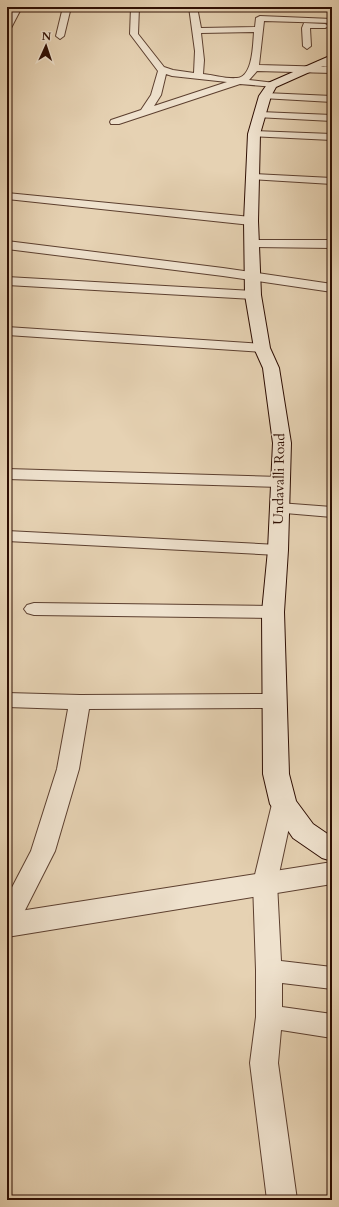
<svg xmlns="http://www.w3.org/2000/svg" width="339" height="1207" font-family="Cardo,serif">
  <rect width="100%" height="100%" fill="#e6d2b3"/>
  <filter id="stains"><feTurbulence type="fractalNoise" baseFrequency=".005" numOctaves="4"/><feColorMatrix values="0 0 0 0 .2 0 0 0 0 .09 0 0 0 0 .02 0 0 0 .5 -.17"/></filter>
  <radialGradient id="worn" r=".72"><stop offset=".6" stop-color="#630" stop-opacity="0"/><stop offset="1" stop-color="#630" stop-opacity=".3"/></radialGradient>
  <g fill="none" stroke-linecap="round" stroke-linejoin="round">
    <g stroke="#5c3f2f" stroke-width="2">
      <g id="minor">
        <path d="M 14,7 L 22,7 L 11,28 L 7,30 L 7,20 Z"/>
        <path d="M 63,7 L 71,7 L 64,36 L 60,39 L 56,36 Z"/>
        <path d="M 131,7 L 139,7 L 138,34 L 164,67 L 173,70 L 194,73 L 195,51 L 189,7 L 197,7 L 201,28 L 255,27 L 256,18 L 260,16 L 332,19 L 332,23 L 264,21 L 259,65 L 332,67 L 332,73 L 257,71 L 249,80 L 275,83 L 275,87 L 240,84 L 119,124 L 111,124 L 110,122 L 111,120 L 141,110 L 151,95 L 158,71 L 130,34 ZM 254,32 C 253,44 253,77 237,78 C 226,79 214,75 203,74 L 204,60 L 201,33 ZM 166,74 L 172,76 L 227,82 L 154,106 L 161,95 Z"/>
        <path d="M 238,7 L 280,7 L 283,9 L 279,11 L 242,9 Z"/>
        <path d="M 304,23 L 325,24 L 329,26 L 325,28 L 310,28 L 311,46 L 307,49 L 303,46 L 302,28 Z"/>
        <path d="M 265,93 L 332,96 L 332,102 L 262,98 L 262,94 Z"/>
        <path d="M 254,131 L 332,134 L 332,140 L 250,136 L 249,134 L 250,132 Z"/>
        <path d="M 253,174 L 332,178 L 332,184 L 249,179 L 247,177 Z"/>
        <path d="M 7,193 L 251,217 L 257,221 L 251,225 L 7,199 Z"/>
        <path d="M 253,240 L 332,240 L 332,248 L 249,247 L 247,244 L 249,241 Z"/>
        <path d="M 7,241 L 223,268 L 332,284 L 332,292 L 223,276 L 7,249 Z"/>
        <path d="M 7,277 L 253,291 L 258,292 L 260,295 L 258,298 L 253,299 L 7,285 Z"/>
        <path d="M 7,327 L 262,344 L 267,345 L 269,348 L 267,351 L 262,352 L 7,335 Z"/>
        <path d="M 7,469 L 280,477 L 286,478 L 288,482 L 286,486 L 280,487 L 7,479 Z"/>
        <path d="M 279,503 L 332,507 L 332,517 L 273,512 L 270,508 L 273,504 Z"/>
        <path d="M 7,531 L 278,545 L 284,546 L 287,550 L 284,554 L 278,555 L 7,541 Z"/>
        <path d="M 34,603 L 273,606 L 280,608 L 283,612 L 280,616 L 273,618 L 34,615 L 27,613 L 24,609 L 27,605 Z"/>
        <path d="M 7,693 L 80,695 L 276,694 L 283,696 L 286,701 L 283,706 L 276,708 L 89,709 L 79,769 L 55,851 L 16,928 L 7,931 L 7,897 L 31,851 L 57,769 L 68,709 L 7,707 Z"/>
        <path d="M 283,796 L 291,798 L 294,804 L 277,883 L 281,961 L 332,967 L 332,989 L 282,983 L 282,1007 L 332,1014 L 332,1038 L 281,1030 L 278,1063 L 297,1200 L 267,1200 L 250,1063 L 256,1017 L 256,970 L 253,883 L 272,804 L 275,798 Z"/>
      </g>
    </g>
    <g stroke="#5c3f2f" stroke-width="2">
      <g id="tertiary">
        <path d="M 321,61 L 332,61 L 332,67 L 317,66 L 316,64 L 317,62 Z"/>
        <path d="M 260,112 L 332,115 L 332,121 L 256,117 L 254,115 Z"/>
        <path d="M 332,862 L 332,884 L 7,937 L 7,913 Z"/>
      </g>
    </g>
    <g stroke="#2e0e03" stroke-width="2">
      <path id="secondary" d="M 332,55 L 332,62 L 276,87 L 271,96 L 260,134 L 258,221 L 261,295 L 270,348 L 279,368 L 291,443 L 288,550 L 284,612 L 289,774 L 296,801 L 313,824 L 332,837 L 332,861 L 322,858 L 293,838 L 270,804 L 263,774 L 262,612 L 268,550 L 273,443 L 263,368 L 254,348 L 245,295 L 244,221 L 248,134 L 259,96 L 268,83 Z"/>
    </g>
    <use href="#minor" fill="#efe2ce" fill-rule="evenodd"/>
    <use href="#tertiary" fill="#efe2ce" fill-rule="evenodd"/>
    <use href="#secondary" fill="#efe2ce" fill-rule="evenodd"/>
  </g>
  <g text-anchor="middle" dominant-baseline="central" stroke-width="3.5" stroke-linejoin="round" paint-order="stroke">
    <g font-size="14" fill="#2e0e03" stroke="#efe2ce">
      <text transform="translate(279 479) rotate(-89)">Undavalli Road</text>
    </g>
  </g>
  <rect width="339" height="1207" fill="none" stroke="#e6d2b3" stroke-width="24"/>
  <rect x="8" y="8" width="323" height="1191" fill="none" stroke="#2e0e03" stroke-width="2"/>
  <rect x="12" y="12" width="315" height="1183" fill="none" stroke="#2e0e03"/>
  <g transform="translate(46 46) rotate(3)" stroke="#efe2ce" stroke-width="3" paint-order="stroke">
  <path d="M0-3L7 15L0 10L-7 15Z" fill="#2e0e03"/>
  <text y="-6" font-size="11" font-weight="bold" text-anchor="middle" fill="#2e0e03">N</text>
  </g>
  <rect width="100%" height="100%" filter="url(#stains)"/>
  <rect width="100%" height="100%" fill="url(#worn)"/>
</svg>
